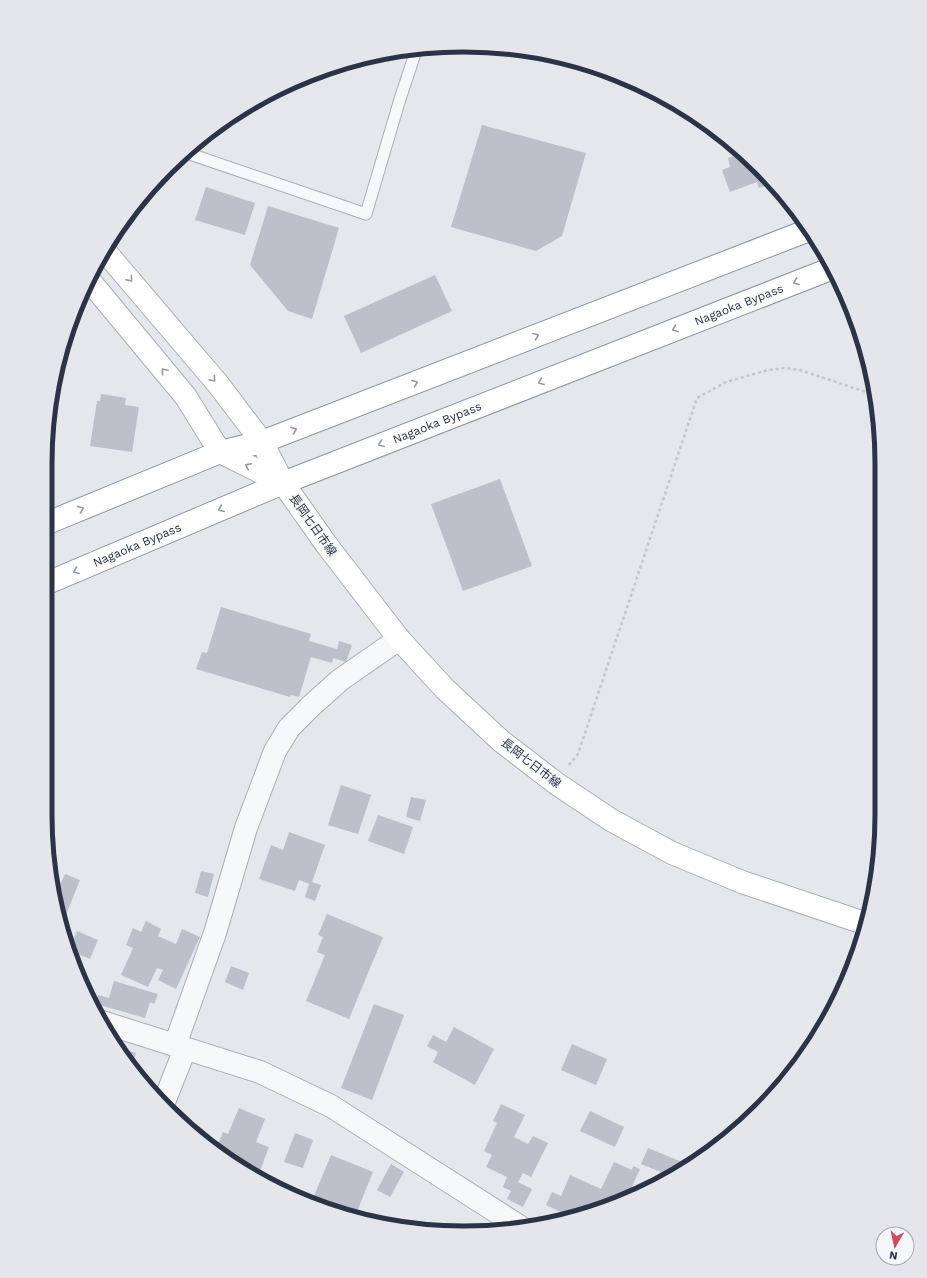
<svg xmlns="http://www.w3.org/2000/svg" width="927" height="1278" font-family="'Work Sans','Noto Sans JP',sans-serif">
  <rect width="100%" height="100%" fill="#e4e7ec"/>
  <g fill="#bbc0ca">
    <path d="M 482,125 L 586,153 L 562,236 L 536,251 L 451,227 Z"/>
    <path d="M 735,149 L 737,149 L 773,183 L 759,188 L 757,182 L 730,192 L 722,170 L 730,167 L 728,158 L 737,155 Z"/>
    <path d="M 206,187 L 255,203 L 245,235 L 195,220 Z"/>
    <path d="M 268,206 L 339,228 L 312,319 L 288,311 L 250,265 Z"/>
    <path d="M 435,275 L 452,311 L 361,353 L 344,316 Z"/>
    <path d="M 101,394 L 126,398 L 125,405 L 139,407 L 132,452 L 90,446 L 97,401 L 100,401 Z"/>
    <path d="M 500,479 L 532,566 L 463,591 L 431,504 Z"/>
    <path d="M 221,607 L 311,634 L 309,641 L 337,649 L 339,641 L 352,645 L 346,662 L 333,658 L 332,663 L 311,657 L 299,697 L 291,695 L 290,697 L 196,669 L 202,652 L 207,653 Z"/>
    <path d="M 341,785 L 371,795 L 358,834 L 328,825 Z"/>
    <path d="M 411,797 L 426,800 L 420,821 L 406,817 Z"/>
    <path d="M 378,815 L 413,827 L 404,854 L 368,841 Z"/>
    <path d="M 289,832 L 325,845 L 312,882 L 321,885 L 315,901 L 305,897 L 309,884 L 299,880 L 295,891 L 259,879 L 271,845 L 283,850 Z"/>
    <path d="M 201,871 L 214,874 L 208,897 L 195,893 Z"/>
    <path d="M 65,874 L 80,880 L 61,927 L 54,883 L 60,885 Z"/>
    <path d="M 327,914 L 383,937 L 349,1019 L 306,1001 L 325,955 L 317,952 L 323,937 L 318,935 Z"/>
    <path d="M 146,921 L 161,929 L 158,936 L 176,944 L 182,929 L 200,937 L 176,989 L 158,980 L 163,970 L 157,968 L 148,987 L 121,975 L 133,948 L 126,945 L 133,928 L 141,932 Z"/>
    <path d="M 77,931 L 98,940 L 90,959 L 69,950 Z"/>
    <path d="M 70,956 L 83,963 L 77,974 Z"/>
    <path d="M 231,966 L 249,973 L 243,990 L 225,982 Z"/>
    <path d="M 114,981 L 158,994 L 154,1004 L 150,1002 L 145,1018 L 96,1004 L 98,995 L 109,998 Z"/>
    <path d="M 374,1004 L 404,1015 L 372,1100 L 341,1088 Z"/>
    <path d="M 454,1027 L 494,1049 L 475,1085 L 433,1062 L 438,1052 L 427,1046 L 433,1035 L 446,1042 Z"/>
    <path d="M 572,1044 L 607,1059 L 596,1085 L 561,1070 Z"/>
    <path d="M 123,1049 L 136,1053 L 132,1066 L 121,1054 Z"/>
    <path d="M 145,1081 L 162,1087 L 159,1096 Z"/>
    <path d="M 501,1104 L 525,1115 L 514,1137 L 528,1144 L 533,1136 L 548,1143 L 531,1177 L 523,1173 L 518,1182 L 532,1189 L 523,1207 L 507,1199 L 511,1191 L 503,1187 L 507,1177 L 486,1167 L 492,1155 L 484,1151 L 497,1123 L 493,1121 Z"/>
    <path d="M 239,1108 L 265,1119 L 256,1142 L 269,1147 L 258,1176 L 220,1151 L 221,1149 L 217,1147 L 223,1132 L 228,1134 Z"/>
    <path d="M 590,1111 L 624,1127 L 615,1147 L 580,1131 Z"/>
    <path d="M 295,1133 L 313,1140 L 303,1168 L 284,1162 Z"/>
    <path d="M 648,1148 L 687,1164 L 685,1168 L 673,1177 L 641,1164 Z"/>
    <path d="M 331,1155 L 373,1172 L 356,1214 L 314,1196 Z"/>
    <path d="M 614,1162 L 632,1170 L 633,1166 L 640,1169 L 626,1200 L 569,1216 L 546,1205 L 552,1192 L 561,1196 L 570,1175 L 601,1189 Z"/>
    <path d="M 391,1164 L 404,1172 L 390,1197 L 377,1190 Z"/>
  </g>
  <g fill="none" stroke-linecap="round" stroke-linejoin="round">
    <g stroke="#a9aeb7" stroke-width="13">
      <path id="service" d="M 184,152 L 366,214 L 400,99 L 417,48"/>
    </g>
    <g stroke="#a9aeb7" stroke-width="24">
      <g id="minor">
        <path d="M 175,1045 L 215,933 L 246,828 L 275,751 L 289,728 L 311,706 L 340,680 L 399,639"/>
        <path d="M 164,1102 L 185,1049"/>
      </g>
    </g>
    <g stroke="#a9aeb7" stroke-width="24">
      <path id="tertiary" d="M 102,1022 L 260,1072 L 331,1106 L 522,1228"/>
    </g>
    <g stroke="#a9aeb7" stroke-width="24">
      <g id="secondary">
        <path d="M 104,250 L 218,384 L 262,442 L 283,483 L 326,544 L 399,639 L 445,689 L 501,741 L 557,784 L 611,820 L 672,853 L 742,882 L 867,924"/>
        <path d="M 89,280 L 186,397 L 220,452 L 283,483"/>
      </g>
    </g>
    <g stroke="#8b94a3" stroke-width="24">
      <g id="trunk">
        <path d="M 45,524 L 220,452 L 262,442 L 809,230"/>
        <path id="s1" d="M 45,584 L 283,483 L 833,268"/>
      </g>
    </g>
    <path stroke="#c2c5cb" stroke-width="2.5" stroke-dasharray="3 3" stroke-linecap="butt" d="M 569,765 L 578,754 L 697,398 L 726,382 L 768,370 L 784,368 L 800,370 L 875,395"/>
    <use href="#service" stroke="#f7f8fa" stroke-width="11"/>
    <use href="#minor" stroke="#f7f8fa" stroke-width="22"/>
    <use href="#tertiary" stroke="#f7f8fa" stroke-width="22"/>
    <use href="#secondary" stroke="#fff" stroke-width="22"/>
    <use href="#trunk" stroke="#fff" stroke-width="22"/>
  </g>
  <defs><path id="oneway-chevron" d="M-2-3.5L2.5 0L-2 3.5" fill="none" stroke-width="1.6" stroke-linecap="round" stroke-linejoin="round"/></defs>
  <g stroke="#959aa2">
    <use href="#oneway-chevron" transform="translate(130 279) rotate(50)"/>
    <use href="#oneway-chevron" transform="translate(796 282) rotate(159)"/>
    <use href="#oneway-chevron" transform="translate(675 329) rotate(159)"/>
    <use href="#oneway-chevron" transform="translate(536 336) rotate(-21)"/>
    <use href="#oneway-chevron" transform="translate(164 371) rotate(-130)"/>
    <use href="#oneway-chevron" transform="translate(213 379) rotate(50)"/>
    <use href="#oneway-chevron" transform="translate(541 382) rotate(159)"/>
    <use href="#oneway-chevron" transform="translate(415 383) rotate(-21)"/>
    <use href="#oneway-chevron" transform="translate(294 430) rotate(-21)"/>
    <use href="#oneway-chevron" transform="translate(381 444) rotate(159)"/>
    <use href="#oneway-chevron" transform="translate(248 466) rotate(-154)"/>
    <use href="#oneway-chevron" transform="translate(81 509) rotate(-23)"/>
    <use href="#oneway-chevron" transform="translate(221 509) rotate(157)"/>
    <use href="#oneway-chevron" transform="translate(76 571) rotate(157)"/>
  </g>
  <g text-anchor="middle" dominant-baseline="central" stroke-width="3" stroke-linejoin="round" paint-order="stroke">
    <g font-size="12" fill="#2b3445" stroke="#f4f6f9">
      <text stroke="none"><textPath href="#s1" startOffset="748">Nagaoka Bypass</textPath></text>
      <text stroke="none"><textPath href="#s1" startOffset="424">Nagaoka Bypass</textPath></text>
      <text transform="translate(313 525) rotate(55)">長岡七日市線</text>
      <text stroke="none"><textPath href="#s1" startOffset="100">Nagaoka Bypass</textPath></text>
      <text transform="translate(531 763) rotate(38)">長岡七日市線</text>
    </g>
  </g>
  <path d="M0 0H927V1278H0ZM463 52H464A411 411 0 0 1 875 463V815A411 411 0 0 1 464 1226H463A411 411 0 0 1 52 815V463A411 411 0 0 1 463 52Z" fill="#e4e6eb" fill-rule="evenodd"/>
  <path fill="none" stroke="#2b3445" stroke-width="5" d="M463 52H464A411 411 0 0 1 875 463V815A411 411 0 0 1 464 1226H463A411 411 0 0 1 52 815V463A411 411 0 0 1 463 52Z"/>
  <g transform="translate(895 1246) rotate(189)"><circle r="19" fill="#f4f6f9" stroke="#a4a8b1"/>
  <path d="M0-3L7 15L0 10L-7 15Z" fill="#d1495b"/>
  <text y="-6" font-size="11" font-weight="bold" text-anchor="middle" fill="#2b3445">N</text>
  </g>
</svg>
